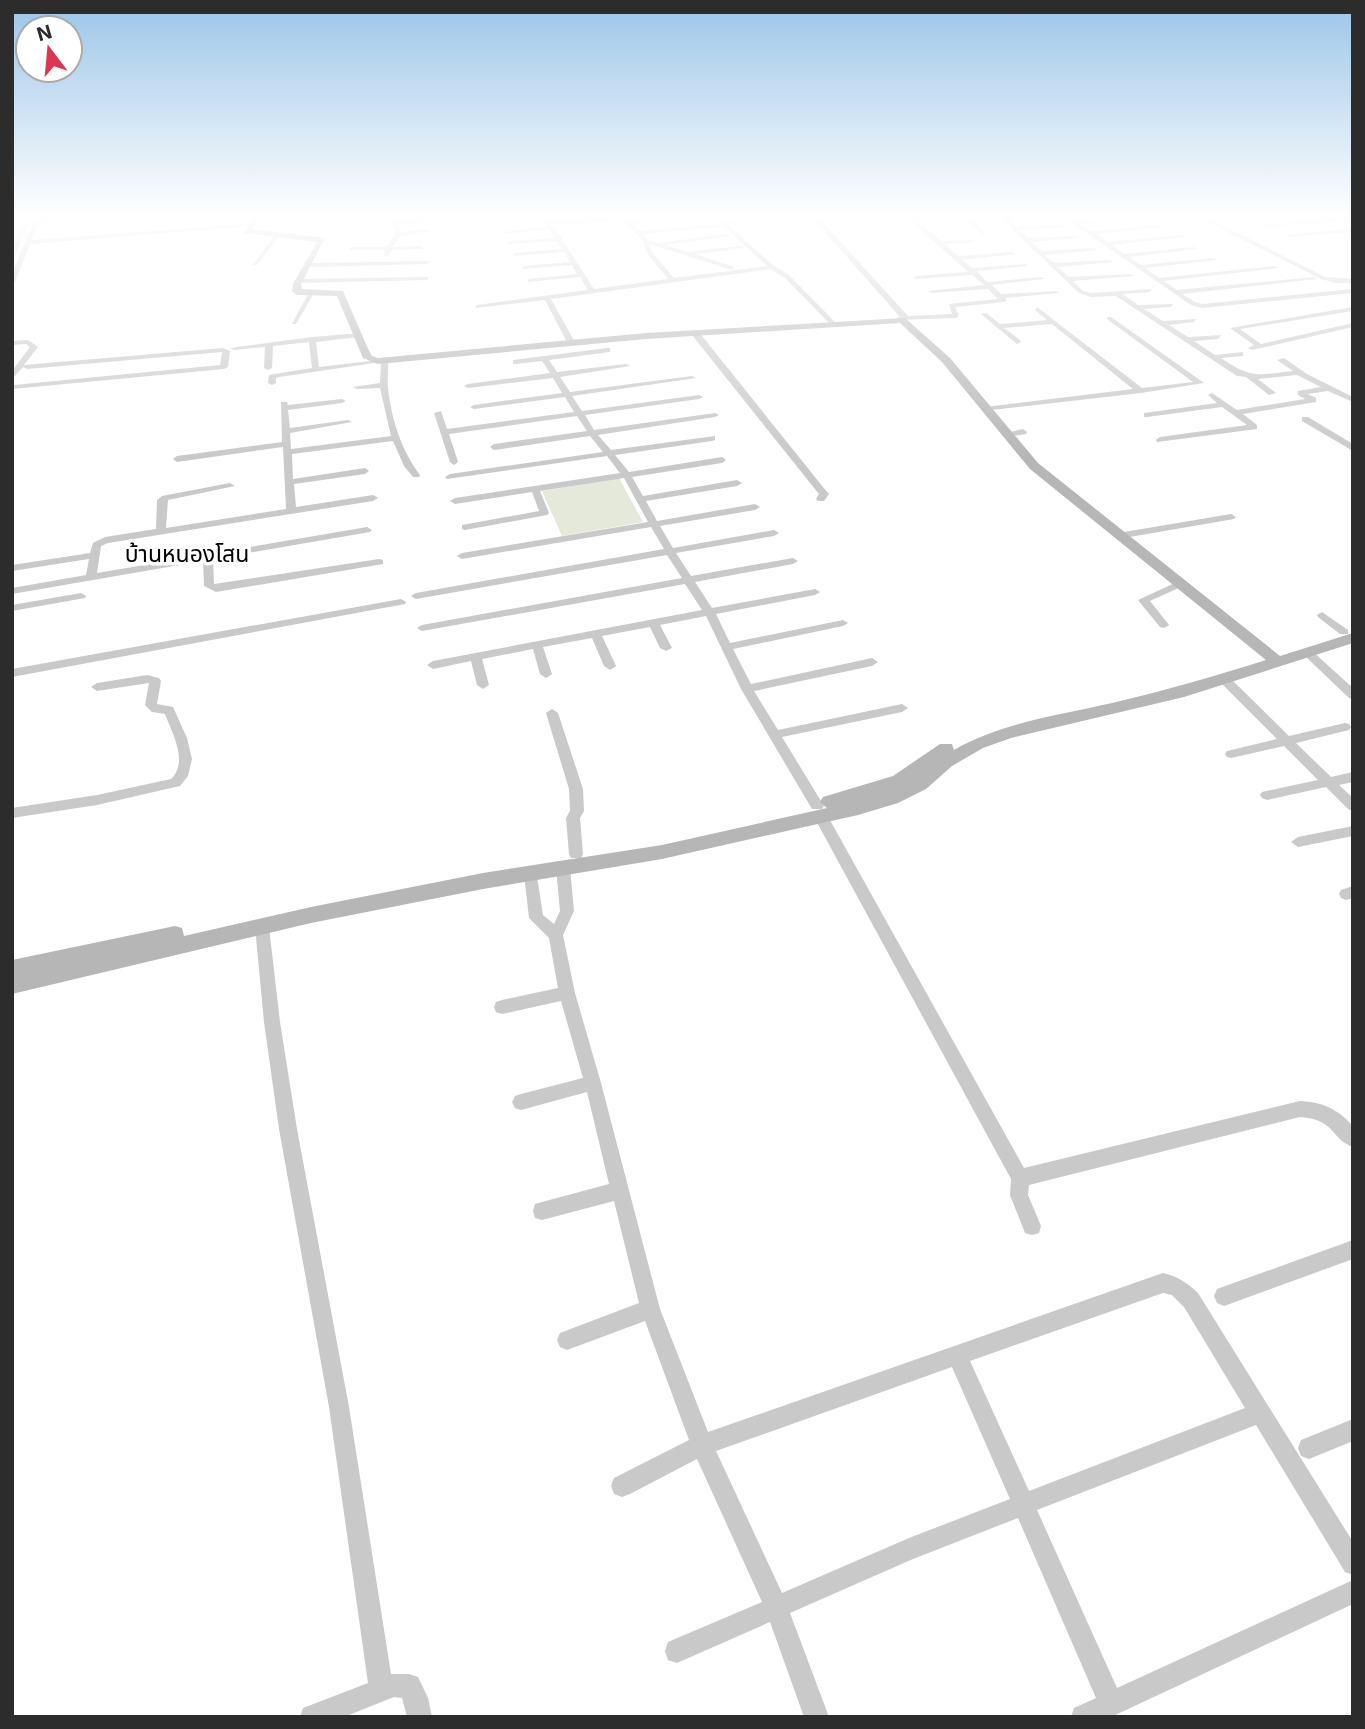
<svg xmlns="http://www.w3.org/2000/svg" width="1365" height="1729" font-family="Inter,'Noto Sans Thai',sans-serif">
  <rect width="100%" height="100%" fill="#fff"/>
  <path fill="#e4e9da" d="M 619,478 L 643,522 L 562,536 L 542,491 Z"/>
  <g fill="none" stroke-linecap="round" stroke-linejoin="round">
    <path fill="#c7dee8" fill-rule="evenodd" d="M 26,216 L 32,216 L 15,256 L 12,258 L 12,248 Z"/>
    <g fill="#c9c9c9" fill-rule="evenodd">
      <path d="M 64,216 L 83,216 L 46,222 L 37,226 L 32,240 L 249,224 L 252,226 L 30,244 L 15,282 L 12,284 L 12,273 L 33,224 L 45,218 Z"/>
      <path d="M 535,216 L 547,216 L 551,222 L 620,216 L 626,216 L 631,221 L 698,216 L 634,224 L 640,231 L 719,224 L 721,227 L 643,234 L 648,240 L 657,243 L 726,234 L 729,236 L 665,245 L 687,252 L 741,246 L 744,248 L 695,254 L 734,267 L 732,270 L 650,244 L 652,252 L 674,278 L 767,266 L 720,223 L 754,216 L 755,219 L 727,224 L 774,266 L 789,275 L 836,323 L 830,324 L 785,278 L 771,269 L 551,299 L 576,344 L 572,346 L 568,344 L 545,300 L 475,308 L 477,305 L 588,290 L 580,277 L 527,282 L 529,279 L 577,274 L 572,265 L 522,269 L 524,266 L 570,262 L 564,252 L 513,256 L 515,253 L 562,249 L 557,241 L 508,244 L 510,241 L 555,238 L 549,229 L 505,234 L 502,232 L 547,226 L 543,219 L 503,223 L 500,221 ZM 623,220 L 643,241 L 646,252 L 668,279 L 594,289 L 553,225 Z"/>
      <path d="M 811,216 L 817,216 L 908,316 L 952,314 L 949,304 L 998,299 L 988,289 L 931,293 L 928,291 L 984,285 L 972,275 L 914,279 L 916,276 L 968,272 L 906,216 L 942,216 L 940,219 L 917,220 L 941,241 L 973,240 L 971,243 L 945,244 L 958,256 L 1012,252 L 1015,254 L 962,260 L 972,268 L 1025,264 L 1028,266 L 977,271 L 987,282 L 1041,277 L 1044,279 L 992,285 L 1001,294 L 1056,291 L 1059,293 L 1005,298 L 1007,300 L 1004,302 L 955,307 L 959,316 L 956,318 L 897,320 L 897,318 L 900,317 Z"/>
      <path d="M 962,216 L 968,216 L 986,234 L 982,234 Z"/>
      <path d="M 998,216 L 1044,216 L 1008,219 L 1016,227 L 1061,225 L 1064,227 L 1020,231 L 1028,238 L 1077,236 L 1080,238 L 1031,242 L 1042,251 L 1094,248 L 1097,250 L 1045,255 L 1054,263 L 1110,260 L 1113,262 L 1058,267 L 1069,277 L 1131,274 L 1134,276 L 1073,281 L 1083,291 L 1091,293 L 1152,289 L 1150,292 L 1122,294 L 1138,305 L 1173,304 L 1171,307 L 1144,309 L 1163,321 L 1196,319 L 1194,322 L 1169,325 L 1188,337 L 1221,335 L 1218,339 L 1194,341 L 1215,355 L 1243,352 L 1243,356 L 1221,358 C 1252,379 1258,375 1293,371 L 1277,360 L 1284,358 L 1307,374 L 1353,397 L 1353,402 L 1328,391 L 1308,394 L 1316,398 L 1316,402 L 1243,414 L 1257,425 L 1257,429 L 1157,442 L 1156,440 L 1160,437 L 1247,425 L 1222,407 L 1147,417 L 1144,417 L 1144,413 L 1217,403 L 1208,395 L 1212,393 L 1237,410 L 1305,399 L 1298,395 L 1298,391 L 1321,387 L 1297,375 L 1258,379 L 1276,393 L 1269,395 L 1246,377 L 1237,376 L 1116,296 L 1091,297 L 1079,293 Z"/>
      <path d="M 1062,216 L 1069,216 L 1076,221 L 1147,217 L 1081,224 L 1091,231 L 1162,225 L 1165,227 L 1096,234 L 1107,242 L 1181,235 L 1184,237 L 1112,245 L 1124,254 L 1194,247 L 1197,249 L 1129,257 L 1141,265 L 1214,258 L 1217,260 L 1145,268 L 1159,278 L 1275,266 L 1278,268 L 1164,281 L 1177,290 L 1314,277 L 1317,279 L 1182,294 L 1195,302 L 1202,304 L 1353,289 L 1353,293 L 1202,308 L 1191,305 Z"/>
      <path d="M 1196,216 L 1204,216 L 1325,277 L 1353,279 L 1353,283 L 1336,283 L 1321,279 Z"/>
      <path d="M 1353,216 L 1353,220 L 1268,227 L 1265,225 Z"/>
      <path d="M 395,217 L 398,220 L 429,219 L 427,222 L 399,224 L 401,232 L 429,229 L 432,231 L 400,236 L 393,247 L 422,246 L 424,249 L 392,250 L 387,257 L 384,255 L 385,250 L 349,250 L 351,247 L 387,247 L 395,234 L 392,219 Z"/>
      <path d="M 1353,228 L 1353,232 L 1290,237 L 1287,235 Z"/>
      <path d="M 276,234 L 279,236 L 257,265 L 253,265 Z"/>
      <path d="M 429,261 L 427,264 L 309,267 L 306,265 L 309,263 Z"/>
      <path d="M 429,277 L 427,280 L 298,283 L 295,281 L 298,279 Z"/>
      <path d="M 309,292 L 314,293 L 296,324 L 292,324 Z"/>
      <path d="M 1037,307 L 1142,388 L 1193,382 L 1107,319 L 1107,317 L 1111,317 L 1204,383 L 1141,393 L 982,411 L 982,407 L 985,407 L 1133,389 L 1052,324 L 1004,328 L 1020,340 L 1021,342 L 1017,344 L 981,314 L 986,313 L 1000,324 L 1047,320 L 1035,310 Z"/>
      <path d="M 1353,307 L 1353,311 L 1240,329 L 1261,344 L 1353,323 L 1353,327 L 1252,350 L 1248,348 L 1254,345 L 1230,328 Z"/>
      <path d="M 692,331 L 698,331 L 827,492 L 829,494 L 824,501 L 818,501 L 816,499 L 819,494 L 692,335 Z"/>
      <path d="M 361,333 L 358,337 L 316,342 L 319,367 L 388,359 C 389,368 387,378 388,387 C 391,418 401,450 420,475 L 419,477 L 413,477 L 404,466 L 393,441 L 292,454 L 293,479 L 365,468 L 369,471 L 365,474 L 294,484 L 296,507 L 373,495 L 378,498 L 373,501 L 108,543 L 101,546 L 97,573 L 367,527 L 372,530 L 370,532 L 213,559 L 214,584 L 379,559 L 383,560 L 383,564 L 216,592 L 204,586 L 203,561 L 12,594 L 12,588 L 86,575 L 89,559 L 12,571 L 12,565 L 90,553 L 93,543 L 105,537 L 156,529 L 157,500 L 162,496 L 230,483 L 235,486 L 168,500 L 166,528 L 286,509 L 283,447 L 177,462 L 173,459 L 177,456 L 282,442 L 281,402 L 287,402 L 288,405 L 342,399 L 346,401 L 342,403 L 288,410 L 290,428 L 348,420 L 352,422 L 290,433 L 291,449 L 391,436 L 380,388 L 357,389 L 353,387 L 380,383 L 381,362 L 279,377 L 276,378 L 276,383 L 272,385 L 268,383 L 269,375 L 312,368 L 309,342 L 273,346 L 272,368 L 268,370 L 264,368 L 265,347 L 234,350 L 230,348 L 312,337 Z"/>
      <path d="M 28,340 L 38,347 L 24,365 L 223,348 L 230,351 L 228,367 L 224,369 L 12,389 L 14,385 L 220,365 L 222,352 L 27,369 L 23,367 L 12,379 L 12,371 L 30,347 L 26,344 L 12,345 L 12,341 Z"/>
      <path d="M 607,348 L 610,348 L 610,352 L 549,360 L 557,372 L 626,364 L 630,366 L 560,377 L 570,392 L 692,376 L 696,378 L 572,396 L 582,411 L 699,395 L 703,397 L 699,399 L 585,415 L 594,430 L 715,413 L 719,415 L 715,417 L 598,435 L 611,450 L 715,436 L 715,440 L 712,441 L 615,455 L 629,472 L 722,457 L 726,460 L 722,463 L 632,477 L 643,496 L 737,480 L 742,483 L 737,486 L 646,501 L 657,521 L 755,504 L 760,507 L 755,510 L 660,526 L 673,548 L 774,530 L 779,533 L 774,536 L 676,553 L 691,576 L 793,558 L 798,561 L 793,564 L 695,582 L 712,608 L 815,589 L 820,592 L 815,595 L 716,614 L 730,643 L 843,620 L 848,623 L 843,626 L 733,649 L 751,684 L 872,658 L 878,662 L 872,666 L 754,691 L 778,730 L 902,704 L 908,708 L 902,712 L 782,737 L 824,806 L 822,809 L 812,809 L 741,689 L 706,616 L 660,625 L 672,648 L 666,651 L 660,648 L 650,627 L 602,636 L 616,666 L 610,670 L 604,666 L 592,638 L 543,647 L 552,674 L 546,678 L 540,674 L 533,649 L 482,659 L 489,685 L 483,689 L 477,685 L 471,661 L 433,669 L 427,665 L 433,661 L 702,610 L 685,584 L 422,631 L 417,628 L 422,625 L 682,578 L 667,555 L 416,599 L 411,596 L 416,593 L 664,549 L 651,527 L 462,559 L 457,556 L 462,553 L 648,522 L 624,478 L 540,491 L 549,513 L 547,515 L 465,530 L 462,529 L 462,525 L 539,511 L 532,492 L 455,504 L 450,501 L 455,498 L 620,473 L 607,456 L 447,479 L 445,477 L 450,474 L 603,452 L 590,436 L 494,450 L 490,447 L 494,444 L 587,431 L 577,416 L 449,434 L 458,462 L 454,465 L 450,462 L 434,413 L 441,411 L 447,429 L 574,412 L 565,397 L 474,409 L 470,407 L 474,405 L 562,393 L 553,378 L 468,388 L 464,386 L 468,384 L 550,373 L 542,361 L 516,364 L 513,364 L 513,360 Z"/>
      <path d="M 1302,417 L 1308,417 L 1353,444 L 1353,451 L 1302,421 Z"/>
      <path d="M 1023,429 L 1027,432 L 1026,434 L 1005,437 L 1001,434 Z"/>
      <path d="M 1231,514 L 1236,517 L 1234,519 L 1118,539 L 1113,536 L 1118,533 Z"/>
      <path d="M 1179,581 L 1183,582 L 1183,586 L 1150,601 L 1169,625 L 1164,628 L 1160,627 L 1138,600 Z"/>
      <path d="M 81,593 L 86,596 L 85,598 L 12,611 L 12,605 Z"/>
      <path d="M 401,599 L 406,602 L 405,604 L 12,677 L 12,669 Z"/>
      <path d="M 1322,612 L 1348,630 L 1348,634 L 1340,634 L 1318,617 L 1317,615 Z"/>
      <path d="M 1308,649 L 1312,651 L 1353,688 L 1353,699 L 1349,698 L 1304,655 L 1302,653 Z"/>
      <path d="M 147,675 L 159,678 L 161,681 L 157,704 L 173,707 L 187,738 L 192,759 L 188,776 L 180,786 L 97,805 L 12,818 L 12,808 L 97,795 L 171,779 C 189,762 172,733 165,714 L 152,712 L 145,705 L 149,683 L 97,691 L 91,687 L 97,683 Z"/>
      <path d="M 1225,676 L 1229,677 L 1289,736 L 1345,723 L 1349,724 L 1351,727 L 1349,730 L 1296,743 L 1331,777 L 1353,772 L 1353,782 L 1339,785 L 1353,798 L 1353,811 L 1348,809 L 1326,787 L 1267,800 L 1262,798 L 1260,795 L 1262,792 L 1318,780 L 1284,746 L 1231,758 L 1227,757 L 1225,754 L 1227,751 L 1277,739 L 1221,683 L 1221,677 Z"/>
      <path d="M 552,709 L 558,713 L 583,789 L 584,811 L 580,818 L 583,854 L 581,858 L 571,858 L 569,854 L 566,818 L 570,811 L 569,789 L 546,713 Z"/>
      <path d="M 821,812 L 826,813 L 1024,1168 L 1300,1101 C 1322,1102 1338,1109 1353,1126 L 1353,1147 C 1329,1138 1337,1120 1300,1117 L 1029,1185 L 1028,1195 L 1041,1226 L 1039,1233 L 1032,1235 L 1025,1233 L 1010,1195 L 1011,1179 L 814,817 Z"/>
      <path d="M 1353,826 L 1353,836 L 1298,847 L 1291,842 L 1298,837 Z"/>
      <path d="M 563,863 L 568,864 L 570,868 L 574,911 L 563,935 L 575,993 L 601,1083 L 660,1309 L 708,1432 L 1163,1273 C 1179,1277 1186,1282 1198,1293 L 1353,1542 L 1353,1575 L 1345,1572 L 1256,1425 L 1037,1510 L 1117,1688 L 1353,1580 L 1353,1604 L 1111,1717 L 1071,1717 L 1074,1708 L 1096,1698 L 1018,1518 L 913,1559 L 790,1613 L 829,1717 L 804,1717 L 770,1622 L 677,1663 L 668,1660 L 665,1651 L 668,1642 L 762,1602 L 697,1459 L 630,1494 L 622,1497 L 614,1494 L 611,1486 L 614,1478 L 689,1440 L 645,1321 L 567,1350 L 560,1347 L 557,1340 L 560,1333 L 639,1303 L 614,1201 L 542,1220 L 535,1218 L 533,1211 L 535,1204 L 542,1202 L 609,1184 L 587,1092 L 521,1110 L 515,1108 L 512,1102 L 515,1096 L 521,1094 L 583,1078 L 561,1001 L 502,1014 L 496,1012 L 494,1007 L 496,1002 L 502,1000 L 558,988 L 549,938 L 529,918 L 524,874 L 526,870 L 536,870 L 543,915 L 554,924 L 560,911 L 556,868 L 558,864 ZM 1163,1293 L 1172,1295 L 1184,1307 L 1245,1408 L 1029,1491 L 970,1361 ZM 952,1367 L 1010,1499 L 909,1538 L 782,1593 L 716,1451 Z"/>
      <path d="M 1353,886 L 1353,898 L 1346,900 L 1341,898 L 1339,894 L 1341,890 Z"/>
      <path d="M 262,921 L 267,923 L 269,927 L 280,1022 L 297,1129 L 349,1407 L 391,1674 L 409,1674 L 418,1677 L 428,1698 L 432,1717 L 407,1717 L 402,1698 L 394,1697 L 344,1717 L 300,1717 L 303,1708 L 368,1683 L 329,1407 L 279,1129 L 264,1022 L 255,927 L 257,923 Z"/>
      <path d="M 1353,1240 L 1353,1259 L 1224,1306 L 1217,1303 L 1214,1296 L 1217,1289 Z"/>
      <path d="M 1353,1419 L 1353,1441 L 1309,1459 L 1301,1456 L 1298,1448 L 1301,1440 Z"/>
    </g>
    <g fill="#b6b6b6" fill-rule="evenodd">
      <path d="M 12,216 L 17,216 L 12,220 Z"/>
      <path d="M 254,216 L 262,216 L 252,229 L 325,238 L 301,284 L 302,289 L 343,291 L 369,351 L 372,356 L 378,358 L 646,333 L 905,318 L 950,358 L 1038,463 L 1280,656 L 1353,633 L 1353,643 L 1184,697 L 1011,738 L 983,748 L 952,766 L 926,789 L 898,803 L 858,815 L 662,859 L 483,889 L 311,923 L 12,994 L 12,960 L 175,926 L 182,928 L 184,936 L 311,907 L 483,873 L 662,845 L 827,808 L 820,802 L 823,797 L 893,776 L 940,744 L 952,744 L 954,750 C 1001,723 1059,715 1112,703 C 1164,691 1215,676 1266,660 L 1030,469 L 942,362 L 900,323 L 646,339 L 378,364 L 363,358 L 337,296 L 297,295 L 292,292 L 293,284 L 317,242 L 244,233 Z"/>
    </g>
  </g>
  <linearGradient id="sky" x2="0" y2="1"><stop stop-color="#9bc5e8"/><stop offset="0.47" stop-color="#fff"/><stop offset="1" stop-color="#fff" stop-opacity="0"/></linearGradient>
  <rect width="1365" height="458" fill="url(#sky)"/>
  <g text-anchor="middle" dominant-baseline="central" stroke-width="7" stroke-linejoin="round" paint-order="stroke">
    <g font-size="23" fill="#000" stroke="#fff">
      <text x="187" y="554">บ้านหนองโสน</text>
    </g>
  </g>
  <rect width="1365" height="1729" fill="none" stroke="#2c2c2c" stroke-width="28"/>
  <g transform="translate(49 49) rotate(344)"><circle r="33" fill="#ffffff" stroke="#ababab" stroke-width="2"/>
  <path d="M0-5L12 26L0 18L-12 26Z" fill="#da3753"/>
  <text y="-10" font-size="19" font-weight="bold" text-anchor="middle" fill="#2c2c2c">N</text>
  </g>
</svg>
